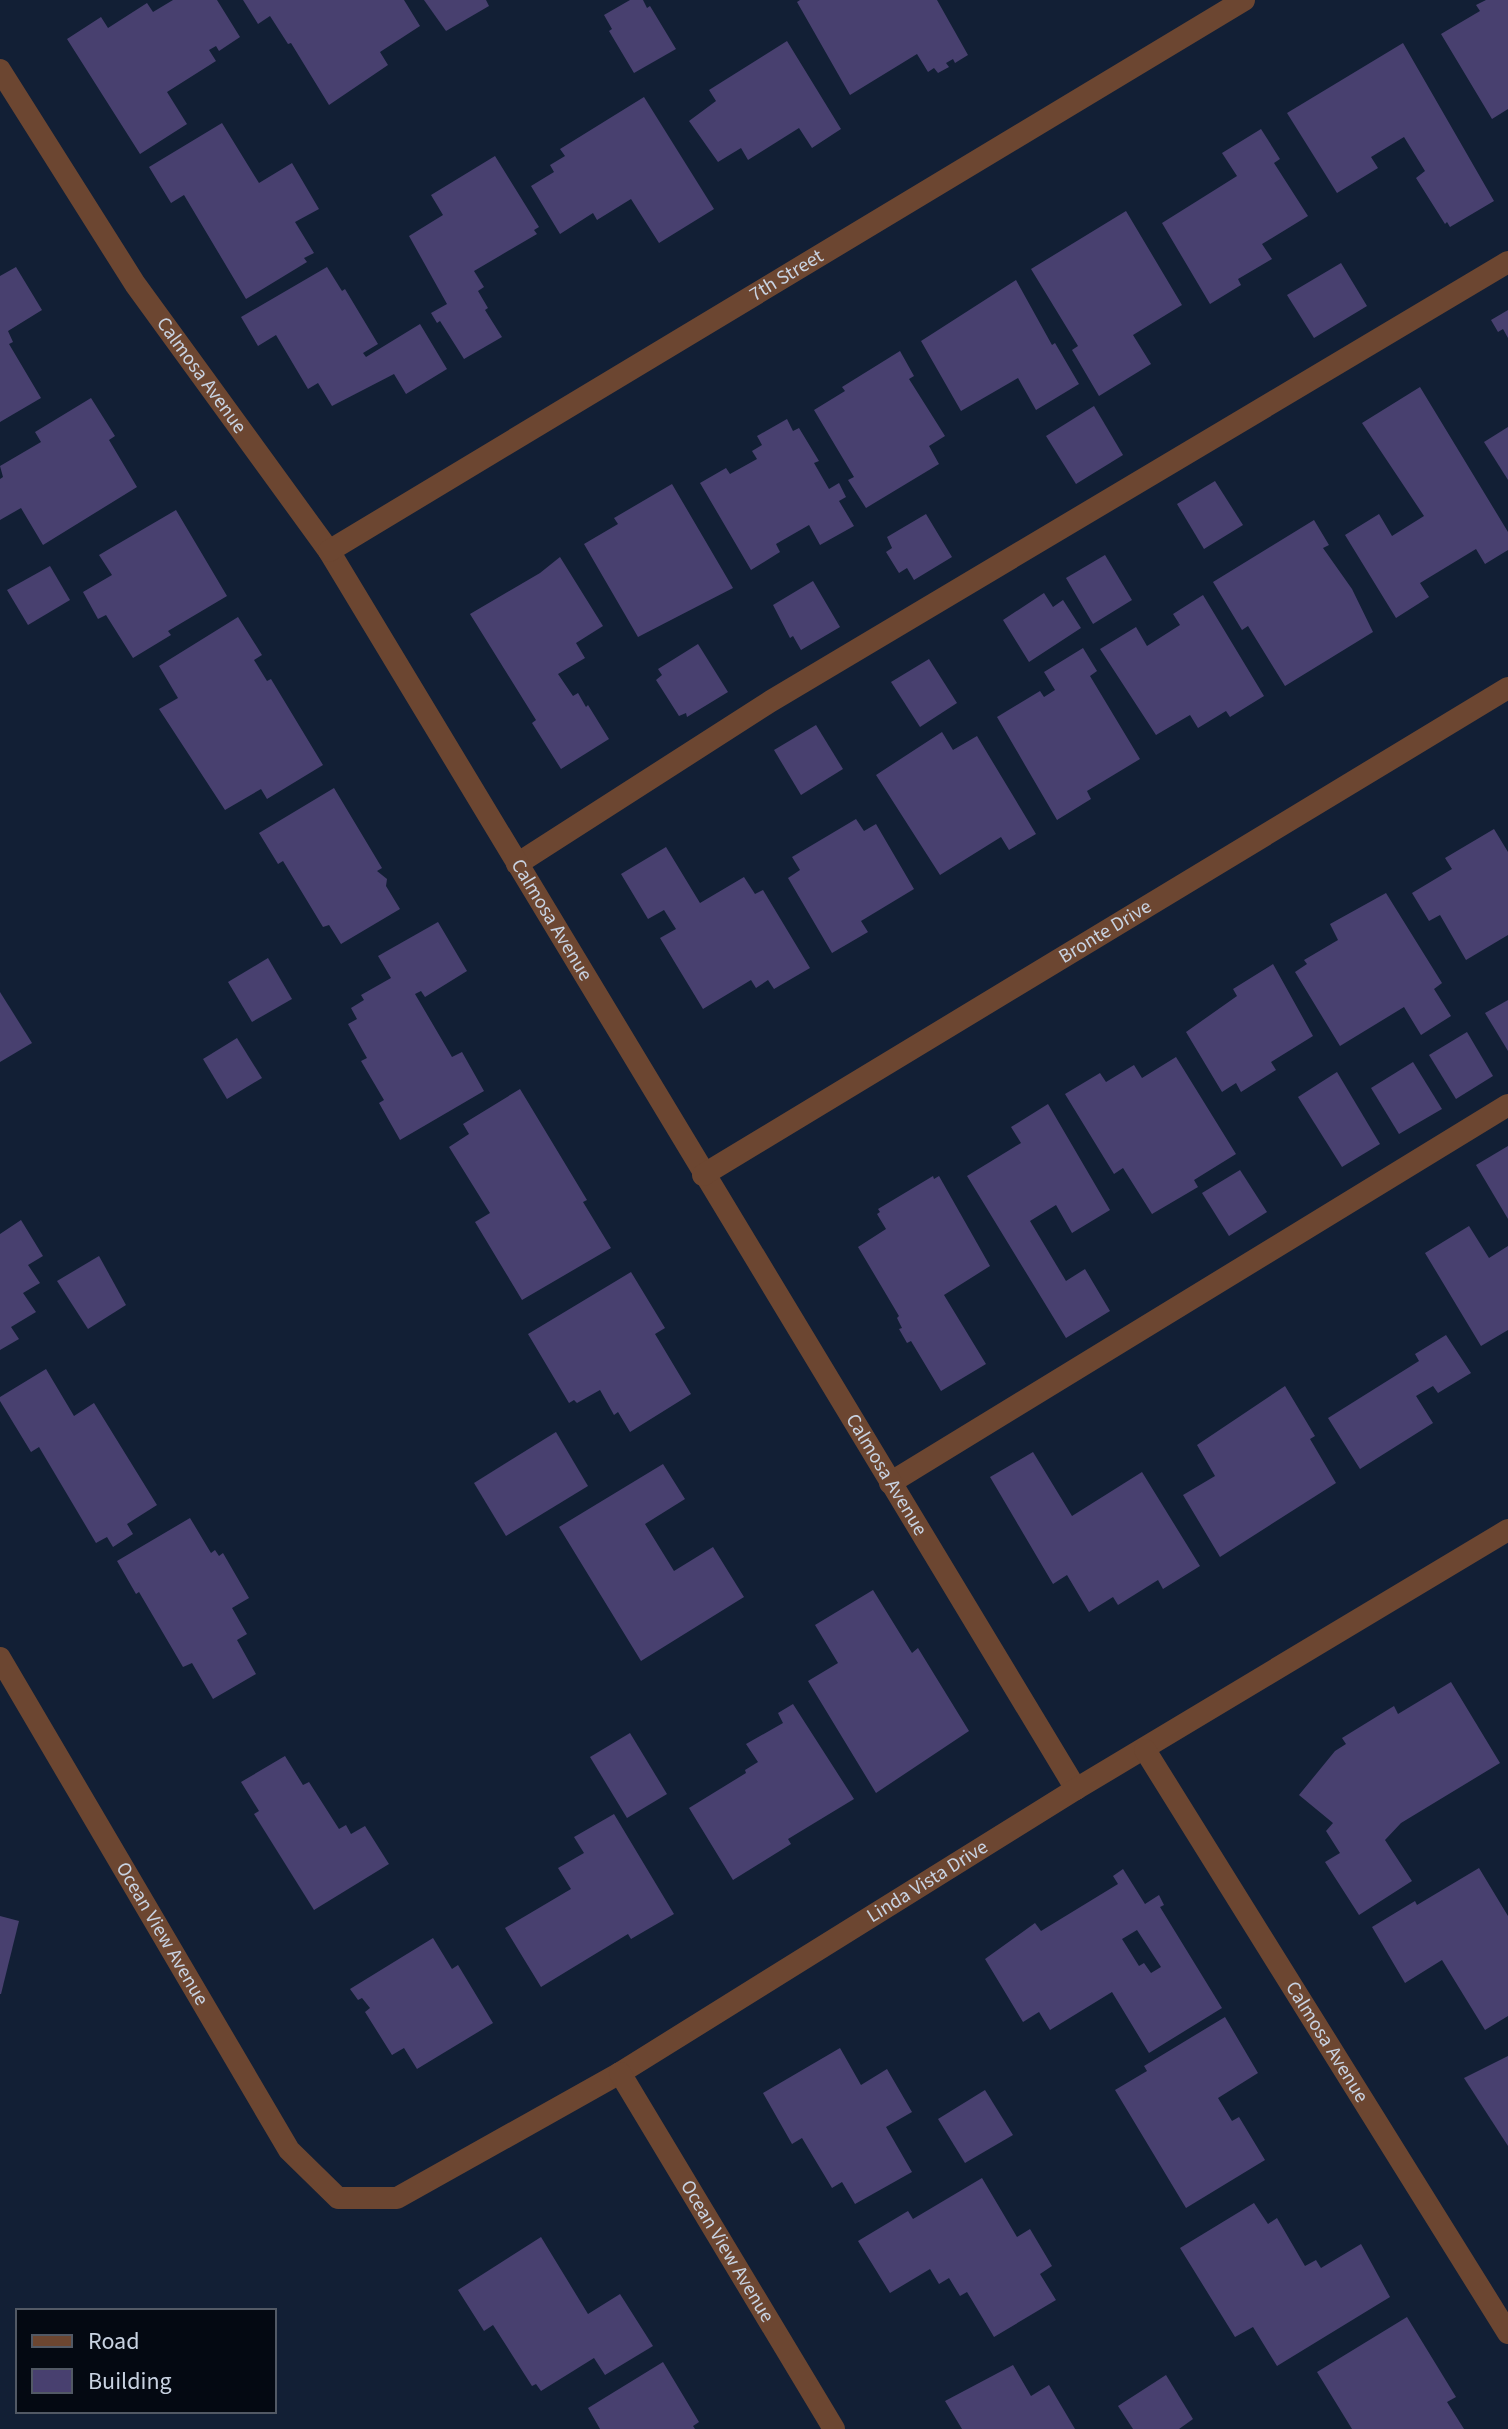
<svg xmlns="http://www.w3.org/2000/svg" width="1508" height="2429" font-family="'Source Sans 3',sans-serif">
  <rect width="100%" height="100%" fill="#121f35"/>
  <g fill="#48406f" fill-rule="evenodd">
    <path d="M 173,0 L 217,0 L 240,37 L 219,51 L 216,46 L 209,50 L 216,61 L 167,92 L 187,124 L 140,154 L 67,39 L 101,17 L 108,28 L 147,3 L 153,12 Z"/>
    <path d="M 243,0 L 404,0 L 420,26 L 380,52 L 388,65 L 329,105 L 291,43 L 288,44 L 270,16 L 258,24 Z"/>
    <path d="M 424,0 L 486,0 L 489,6 L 446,31 Z"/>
    <path d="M 630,0 L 643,0 L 647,8 L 650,6 L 676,49 L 634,73 L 609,31 L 612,29 L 604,15 Z"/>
    <path d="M 800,0 L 937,0 L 968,55 L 955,63 L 953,59 L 946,63 L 949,67 L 938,73 L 934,68 L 928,72 L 917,54 L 850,95 L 797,2 Z"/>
    <path d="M 1486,0 L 1508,0 L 1508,109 L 1492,119 L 1441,34 L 1480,11 L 1476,5 Z"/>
    <path d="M 787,41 L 841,129 L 812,148 L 799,128 L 748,160 L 741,148 L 718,162 L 689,121 L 716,101 L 709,90 Z"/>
    <path d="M 1403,43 L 1494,201 L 1450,227 L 1447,222 L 1445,224 L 1416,178 L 1425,171 L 1404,137 L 1371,157 L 1378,168 L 1337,193 L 1287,113 Z"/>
    <path d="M 644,97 L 714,209 L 659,243 L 631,199 L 597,220 L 593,213 L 560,234 L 531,186 L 554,172 L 550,165 L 565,156 L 560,149 Z"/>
    <path d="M 222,123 L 259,183 L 292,163 L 319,209 L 295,222 L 314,253 L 304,258 L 307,262 L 246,299 L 184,195 L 171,203 L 149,167 Z"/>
    <path d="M 1261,129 L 1280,159 L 1274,163 L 1308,216 L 1262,244 L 1272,259 L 1238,279 L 1241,285 L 1210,304 L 1162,223 L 1237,176 L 1222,153 Z"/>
    <path d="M 495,156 L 539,227 L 534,230 L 537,234 L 474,271 L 484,287 L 478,291 L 488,308 L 485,310 L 502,337 L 464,359 L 440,321 L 437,323 L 431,313 L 447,304 L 409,236 L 443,215 L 431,195 Z"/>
    <path d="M 1126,211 L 1182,305 L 1133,335 L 1151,364 L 1099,396 L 1072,350 L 1078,346 L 1031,269 Z"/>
    <path d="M 1341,263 L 1367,306 L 1314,338 L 1287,295 Z"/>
    <path d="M 16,267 L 42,310 L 8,331 L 13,342 L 9,344 L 41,398 L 0,422 L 0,276 Z"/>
    <path d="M 327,267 L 342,291 L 345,289 L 378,344 L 363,353 L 366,357 L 420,324 L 447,369 L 406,394 L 394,374 L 332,406 L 318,383 L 308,389 L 276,335 L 258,346 L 241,317 Z"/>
    <path d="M 1016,280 L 1052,345 L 1055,343 L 1079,384 L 1036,410 L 1018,378 L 961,411 L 921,341 Z"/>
    <path d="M 1508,310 L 1508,338 L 1503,329 L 1498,332 L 1491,320 Z"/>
    <path d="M 900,351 L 914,376 L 909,379 L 945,436 L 929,446 L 939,464 L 866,508 L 848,480 L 854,477 L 814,410 L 845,391 L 842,387 Z"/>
    <path d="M 1420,387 L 1508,532 L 1508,550 L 1485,564 L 1476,549 L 1420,583 L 1429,597 L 1396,618 L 1345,535 L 1379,514 L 1392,536 L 1424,516 L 1362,423 Z"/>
    <path d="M 91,398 L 115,436 L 109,440 L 137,487 L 43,545 L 21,508 L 0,520 L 0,479 L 3,477 L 0,466 L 41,442 L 35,432 Z"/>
    <path d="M 1094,406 L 1123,455 L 1076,484 L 1046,436 Z"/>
    <path d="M 787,419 L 793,431 L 799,428 L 819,461 L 814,463 L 829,489 L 839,483 L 846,497 L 839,501 L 854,526 L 820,545 L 809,525 L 776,544 L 780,552 L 751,570 L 700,483 L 726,468 L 730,474 L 757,459 L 752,451 L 762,445 L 757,436 Z"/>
    <path d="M 1508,427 L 1508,480 L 1484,442 Z"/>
    <path d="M 1215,481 L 1243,525 L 1204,549 L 1177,504 Z"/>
    <path d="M 672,484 L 733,588 L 638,637 L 584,544 L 618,524 L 614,518 Z"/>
    <path d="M 176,510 L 227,596 L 168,631 L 171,635 L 133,658 L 106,615 L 98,619 L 83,592 L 112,575 L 99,555 Z"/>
    <path d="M 926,514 L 952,557 L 914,580 L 907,568 L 899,573 L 886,552 L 892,548 L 887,537 Z"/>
    <path d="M 1314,520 L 1329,545 L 1323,548 L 1352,589 L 1373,632 L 1285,686 L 1248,626 L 1242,630 L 1213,582 Z"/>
    <path d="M 1105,555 L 1132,600 L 1093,624 L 1066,578 Z"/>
    <path d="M 560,557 L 603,626 L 576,643 L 585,658 L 558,674 L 573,696 L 578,693 L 586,707 L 588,705 L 609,739 L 561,769 L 532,723 L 536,720 L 470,614 L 540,573 Z"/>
    <path d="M 50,566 L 70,600 L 28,625 L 7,590 Z"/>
    <path d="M 813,581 L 840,627 L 801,650 L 793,636 L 790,638 L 773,605 Z"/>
    <path d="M 1044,593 L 1053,607 L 1063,600 L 1081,628 L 1029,662 L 1003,620 Z"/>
    <path d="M 1203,595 L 1264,696 L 1230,717 L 1226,711 L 1198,728 L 1190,715 L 1156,735 L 1100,649 L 1136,627 L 1147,646 L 1180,625 L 1173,614 Z"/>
    <path d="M 238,617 L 262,655 L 254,660 L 267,681 L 271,679 L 323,765 L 267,799 L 261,789 L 225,810 L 159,709 L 178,698 L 159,666 Z"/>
    <path d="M 698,644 L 728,692 L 687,717 L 686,713 L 679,716 L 656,680 L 662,675 L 658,669 Z"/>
    <path d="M 1083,648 L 1097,671 L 1090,676 L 1140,759 L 1087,791 L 1091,799 L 1057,820 L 997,717 L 1040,691 L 1044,697 L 1055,690 L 1044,672 Z"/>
    <path d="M 929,659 L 957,703 L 920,727 L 891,682 Z"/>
    <path d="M 816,725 L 843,769 L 801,795 L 774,750 Z"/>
    <path d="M 942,732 L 953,750 L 977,736 L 1036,834 L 1009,850 L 1001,837 L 940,875 L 876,775 Z"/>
    <path d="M 334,788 L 382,868 L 377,871 L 387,879 L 386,886 L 400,909 L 341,944 L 329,925 L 323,927 L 283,861 L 278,864 L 259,833 Z"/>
    <path d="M 856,819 L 864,831 L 876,824 L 914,889 L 861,921 L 868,932 L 832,953 L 788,878 L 800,870 L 792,857 Z"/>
    <path d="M 1494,829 L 1508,852 L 1508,935 L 1466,960 L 1440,915 L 1429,921 L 1412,893 L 1452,869 L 1445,858 Z"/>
    <path d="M 666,847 L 700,903 L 744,877 L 755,894 L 763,890 L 810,968 L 774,989 L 768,980 L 756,988 L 751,980 L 703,1009 L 660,938 L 676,929 L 664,910 L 648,919 L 621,874 Z"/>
    <path d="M 1386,893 L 1442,983 L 1434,989 L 1451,1016 L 1421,1035 L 1404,1007 L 1340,1046 L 1295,972 L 1307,964 L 1304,960 L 1338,940 L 1330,924 Z"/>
    <path d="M 438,922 L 467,971 L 425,997 L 421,991 L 415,994 L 452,1057 L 462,1052 L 484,1091 L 400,1140 L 379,1103 L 384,1100 L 361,1061 L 367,1058 L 348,1024 L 357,1019 L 351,1008 L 364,1000 L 361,995 L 391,978 L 378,956 Z"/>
    <path d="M 268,958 L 292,999 L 252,1022 L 228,982 Z"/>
    <path d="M 1273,964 L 1313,1036 L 1271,1062 L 1276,1070 L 1241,1092 L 1236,1083 L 1222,1092 L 1186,1032 L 1237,996 L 1233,989 Z"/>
    <path d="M 0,992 L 32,1043 L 0,1062 Z"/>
    <path d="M 1508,1000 L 1508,1051 L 1485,1013 Z"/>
    <path d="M 1467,1032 L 1493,1076 L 1456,1099 L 1429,1055 Z"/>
    <path d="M 237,1038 L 262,1078 L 227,1099 L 203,1059 Z"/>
    <path d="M 1176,1057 L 1236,1154 L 1194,1180 L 1198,1187 L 1152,1214 L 1123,1168 L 1114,1174 L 1065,1094 L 1100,1073 L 1106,1082 L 1134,1065 L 1142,1078 Z"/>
    <path d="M 1413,1062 L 1442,1109 L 1399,1134 L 1371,1088 Z"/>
    <path d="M 1337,1072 L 1380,1144 L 1342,1167 L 1298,1097 Z"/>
    <path d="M 520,1089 L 587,1200 L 583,1202 L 611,1248 L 522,1300 L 475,1222 L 490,1213 L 449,1147 L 469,1134 L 463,1124 Z"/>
    <path d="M 1048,1104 L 1110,1210 L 1072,1233 L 1056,1205 L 1030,1221 L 1066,1281 L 1085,1269 L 1110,1311 L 1066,1338 L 967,1176 L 1021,1143 L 1011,1127 Z"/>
    <path d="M 1508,1146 L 1508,1219 L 1476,1165 Z"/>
    <path d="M 1240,1170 L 1267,1212 L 1229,1236 L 1202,1193 Z"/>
    <path d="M 933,1176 L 934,1179 L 939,1176 L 990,1266 L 944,1295 L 986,1364 L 941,1391 L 911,1341 L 907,1343 L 899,1329 L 902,1328 L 897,1318 L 899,1316 L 858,1247 L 886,1229 L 877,1214 L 880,1212 L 878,1209 Z"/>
    <path d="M 21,1220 L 43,1256 L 28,1265 L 40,1283 L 23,1293 L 36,1312 L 11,1327 L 19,1339 L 0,1350 L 0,1234 Z"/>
    <path d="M 1469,1226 L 1489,1258 L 1508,1246 L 1508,1330 L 1481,1346 L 1425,1253 Z"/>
    <path d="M 99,1256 L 126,1305 L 88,1329 L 57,1281 Z"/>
    <path d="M 631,1272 L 665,1328 L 655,1334 L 691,1394 L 630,1432 L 618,1412 L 614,1415 L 600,1390 L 577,1403 L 574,1400 L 569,1403 L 528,1334 Z"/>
    <path d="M 1446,1335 L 1471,1373 L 1438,1393 L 1433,1386 L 1416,1396 L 1433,1423 L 1360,1469 L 1328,1418 L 1419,1361 L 1415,1354 Z"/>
    <path d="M 46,1369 L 74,1416 L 94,1403 L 157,1505 L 127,1524 L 133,1534 L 113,1547 L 107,1537 L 96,1543 L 39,1447 L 31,1452 L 0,1401 L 0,1397 Z"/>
    <path d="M 1285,1386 L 1315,1436 L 1310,1439 L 1336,1483 L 1220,1557 L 1183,1495 L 1215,1476 L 1197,1445 Z"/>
    <path d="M 556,1432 L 588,1486 L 506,1536 L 474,1483 Z"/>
    <path d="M 1033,1452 L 1072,1516 L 1142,1472 L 1200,1566 L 1163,1589 L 1158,1580 L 1118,1605 L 1113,1597 L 1089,1612 L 1067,1575 L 1053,1584 L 990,1477 Z"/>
    <path d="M 663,1464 L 685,1499 L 645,1524 L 674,1571 L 713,1547 L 744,1597 L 641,1661 L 559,1527 Z"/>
    <path d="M 190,1518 L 211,1553 L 215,1550 L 219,1556 L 223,1553 L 249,1598 L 232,1608 L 247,1634 L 237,1640 L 256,1674 L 213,1699 L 192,1663 L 183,1667 L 139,1592 L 136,1594 L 117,1561 Z"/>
    <path d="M 873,1590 L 912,1653 L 918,1648 L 969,1731 L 876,1793 L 808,1681 L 838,1663 L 815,1625 Z"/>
    <path d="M 1451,1682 L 1500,1763 L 1401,1823 L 1385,1840 L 1412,1881 L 1359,1915 L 1325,1862 L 1340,1853 L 1326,1831 L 1333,1823 L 1299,1795 L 1335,1751 L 1346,1744 L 1342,1738 L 1394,1706 L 1398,1714 Z"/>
    <path d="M 793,1704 L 854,1799 L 788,1839 L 791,1844 L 733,1880 L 689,1808 L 746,1773 L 745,1770 L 758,1762 L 746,1744 L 783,1723 L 778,1713 Z"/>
    <path d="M 630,1733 L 667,1794 L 627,1818 L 590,1757 Z"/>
    <path d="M 285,1756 L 303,1785 L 309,1782 L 339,1829 L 346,1825 L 351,1834 L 365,1826 L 389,1864 L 314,1910 L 254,1814 L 259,1811 L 241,1782 Z"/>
    <path d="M 614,1814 L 674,1914 L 631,1939 L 628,1934 L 541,1987 L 505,1928 L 571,1889 L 558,1868 L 584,1853 L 574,1837 Z"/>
    <path d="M 1479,1868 L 1508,1916 L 1508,2016 L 1485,2030 L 1442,1960 L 1405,1983 L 1372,1927 L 1415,1901 L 1417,1905 Z"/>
    <path d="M 1123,1869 L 1145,1904 L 1159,1895 L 1164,1905 L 1160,1907 L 1222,2008 L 1149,2053 L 1112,1992 L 1050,2030 L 1039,2012 L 1023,2022 L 985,1959 L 1035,1923 L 1041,1931 L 1118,1884 L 1113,1876 ZM 1137,1930 L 1161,1967 L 1151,1973 L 1144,1963 L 1139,1966 L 1122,1939 Z"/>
    <path d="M 0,1916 L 19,1921 L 1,1994 L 0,1994 Z"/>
    <path d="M 433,1938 L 452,1969 L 458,1965 L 493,2023 L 417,2069 L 404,2048 L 392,2055 L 365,2012 L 370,2008 L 362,1998 L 358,2000 L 350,1989 Z"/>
    <path d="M 1225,2017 L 1258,2073 L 1218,2098 L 1232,2121 L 1239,2117 L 1265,2160 L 1186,2208 L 1115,2090 L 1147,2071 L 1144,2066 Z"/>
    <path d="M 840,2048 L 861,2085 L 887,2069 L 912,2112 L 886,2127 L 912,2172 L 855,2204 L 842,2182 L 832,2188 L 802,2138 L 792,2144 L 763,2093 Z"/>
    <path d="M 1508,2056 L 1508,2146 L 1464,2078 Z"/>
    <path d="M 985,2090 L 1013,2135 L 965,2163 L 938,2119 Z"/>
    <path d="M 982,2178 L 1017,2237 L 1030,2229 L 1052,2266 L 1040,2274 L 1056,2300 L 994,2337 L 967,2292 L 960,2296 L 949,2278 L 939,2284 L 930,2269 L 890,2293 L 858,2241 L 908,2211 L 913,2219 Z"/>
    <path d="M 1254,2203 L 1268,2224 L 1277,2218 L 1305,2266 L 1316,2260 L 1321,2268 L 1361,2244 L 1390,2297 L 1277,2366 L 1253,2327 L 1235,2337 L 1180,2248 Z"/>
    <path d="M 541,2237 L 588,2314 L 620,2294 L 653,2346 L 605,2375 L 594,2358 L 541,2391 L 536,2384 L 532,2386 L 493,2325 L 484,2331 L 458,2290 Z"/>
    <path d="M 1407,2317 L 1456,2397 L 1447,2402 L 1464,2429 L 1352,2429 L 1317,2372 Z"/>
    <path d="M 663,2362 L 699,2422 L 693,2426 L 695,2429 L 600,2429 L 588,2408 Z"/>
    <path d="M 1013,2365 L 1031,2396 L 1049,2385 L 1075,2429 L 962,2429 L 945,2401 Z"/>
    <path d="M 1166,2375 L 1193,2419 L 1179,2429 L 1133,2429 L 1118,2406 Z"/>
  </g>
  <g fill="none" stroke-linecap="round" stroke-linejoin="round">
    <g stroke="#6c4631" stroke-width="22">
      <path d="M 517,864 L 771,701 L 1508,262"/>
      <path d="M 890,1483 L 1508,1105"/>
    </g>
    <g stroke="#6c4631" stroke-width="22">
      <path id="s1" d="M 0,70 L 135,284 L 329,551 L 1076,1789"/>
      <path id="s2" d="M 329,551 L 1244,0"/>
      <path id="s3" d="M 703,1175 L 1508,688"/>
      <path id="s4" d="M 0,1658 L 289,2150 L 338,2198 L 397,2198 L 620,2073 L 1076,1789 L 1508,1530"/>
      <path id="s5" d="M 1145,1750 L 1508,2333"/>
      <path id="s6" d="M 620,2073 L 834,2429"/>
    </g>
  </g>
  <g text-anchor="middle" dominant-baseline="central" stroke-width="6" stroke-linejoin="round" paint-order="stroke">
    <g font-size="20" fill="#c8d2e1" stroke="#040912">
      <text stroke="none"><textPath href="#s2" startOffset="534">7th Street</textPath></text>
      <text stroke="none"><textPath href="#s1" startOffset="366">Calmosa Avenue</textPath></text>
      <text stroke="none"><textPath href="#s1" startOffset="1014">Calmosa Avenue</textPath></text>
      <text stroke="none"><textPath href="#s3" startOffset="470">Bronte Drive</textPath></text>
      <text stroke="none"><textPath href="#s1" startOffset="1662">Calmosa Avenue</textPath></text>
      <text stroke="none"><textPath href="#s4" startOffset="1316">Linda Vista Drive</textPath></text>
      <text stroke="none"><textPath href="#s4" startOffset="320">Ocean View Avenue</textPath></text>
      <text stroke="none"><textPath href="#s5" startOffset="344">Calmosa Avenue</textPath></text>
      <text stroke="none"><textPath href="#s6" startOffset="208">Ocean View Avenue</textPath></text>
    </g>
  </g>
  <rect x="16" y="2309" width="260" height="104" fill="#040912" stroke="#525965" stroke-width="2"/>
  <rect x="32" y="2335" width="40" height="12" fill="#6c4631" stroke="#525965" stroke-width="2"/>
  <text x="88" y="2349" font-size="24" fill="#c8d2e1">Road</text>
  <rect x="32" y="2369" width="40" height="24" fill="#48406f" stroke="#525965" stroke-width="2"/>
  <text x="88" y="2389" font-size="24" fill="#c8d2e1">Building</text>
</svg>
